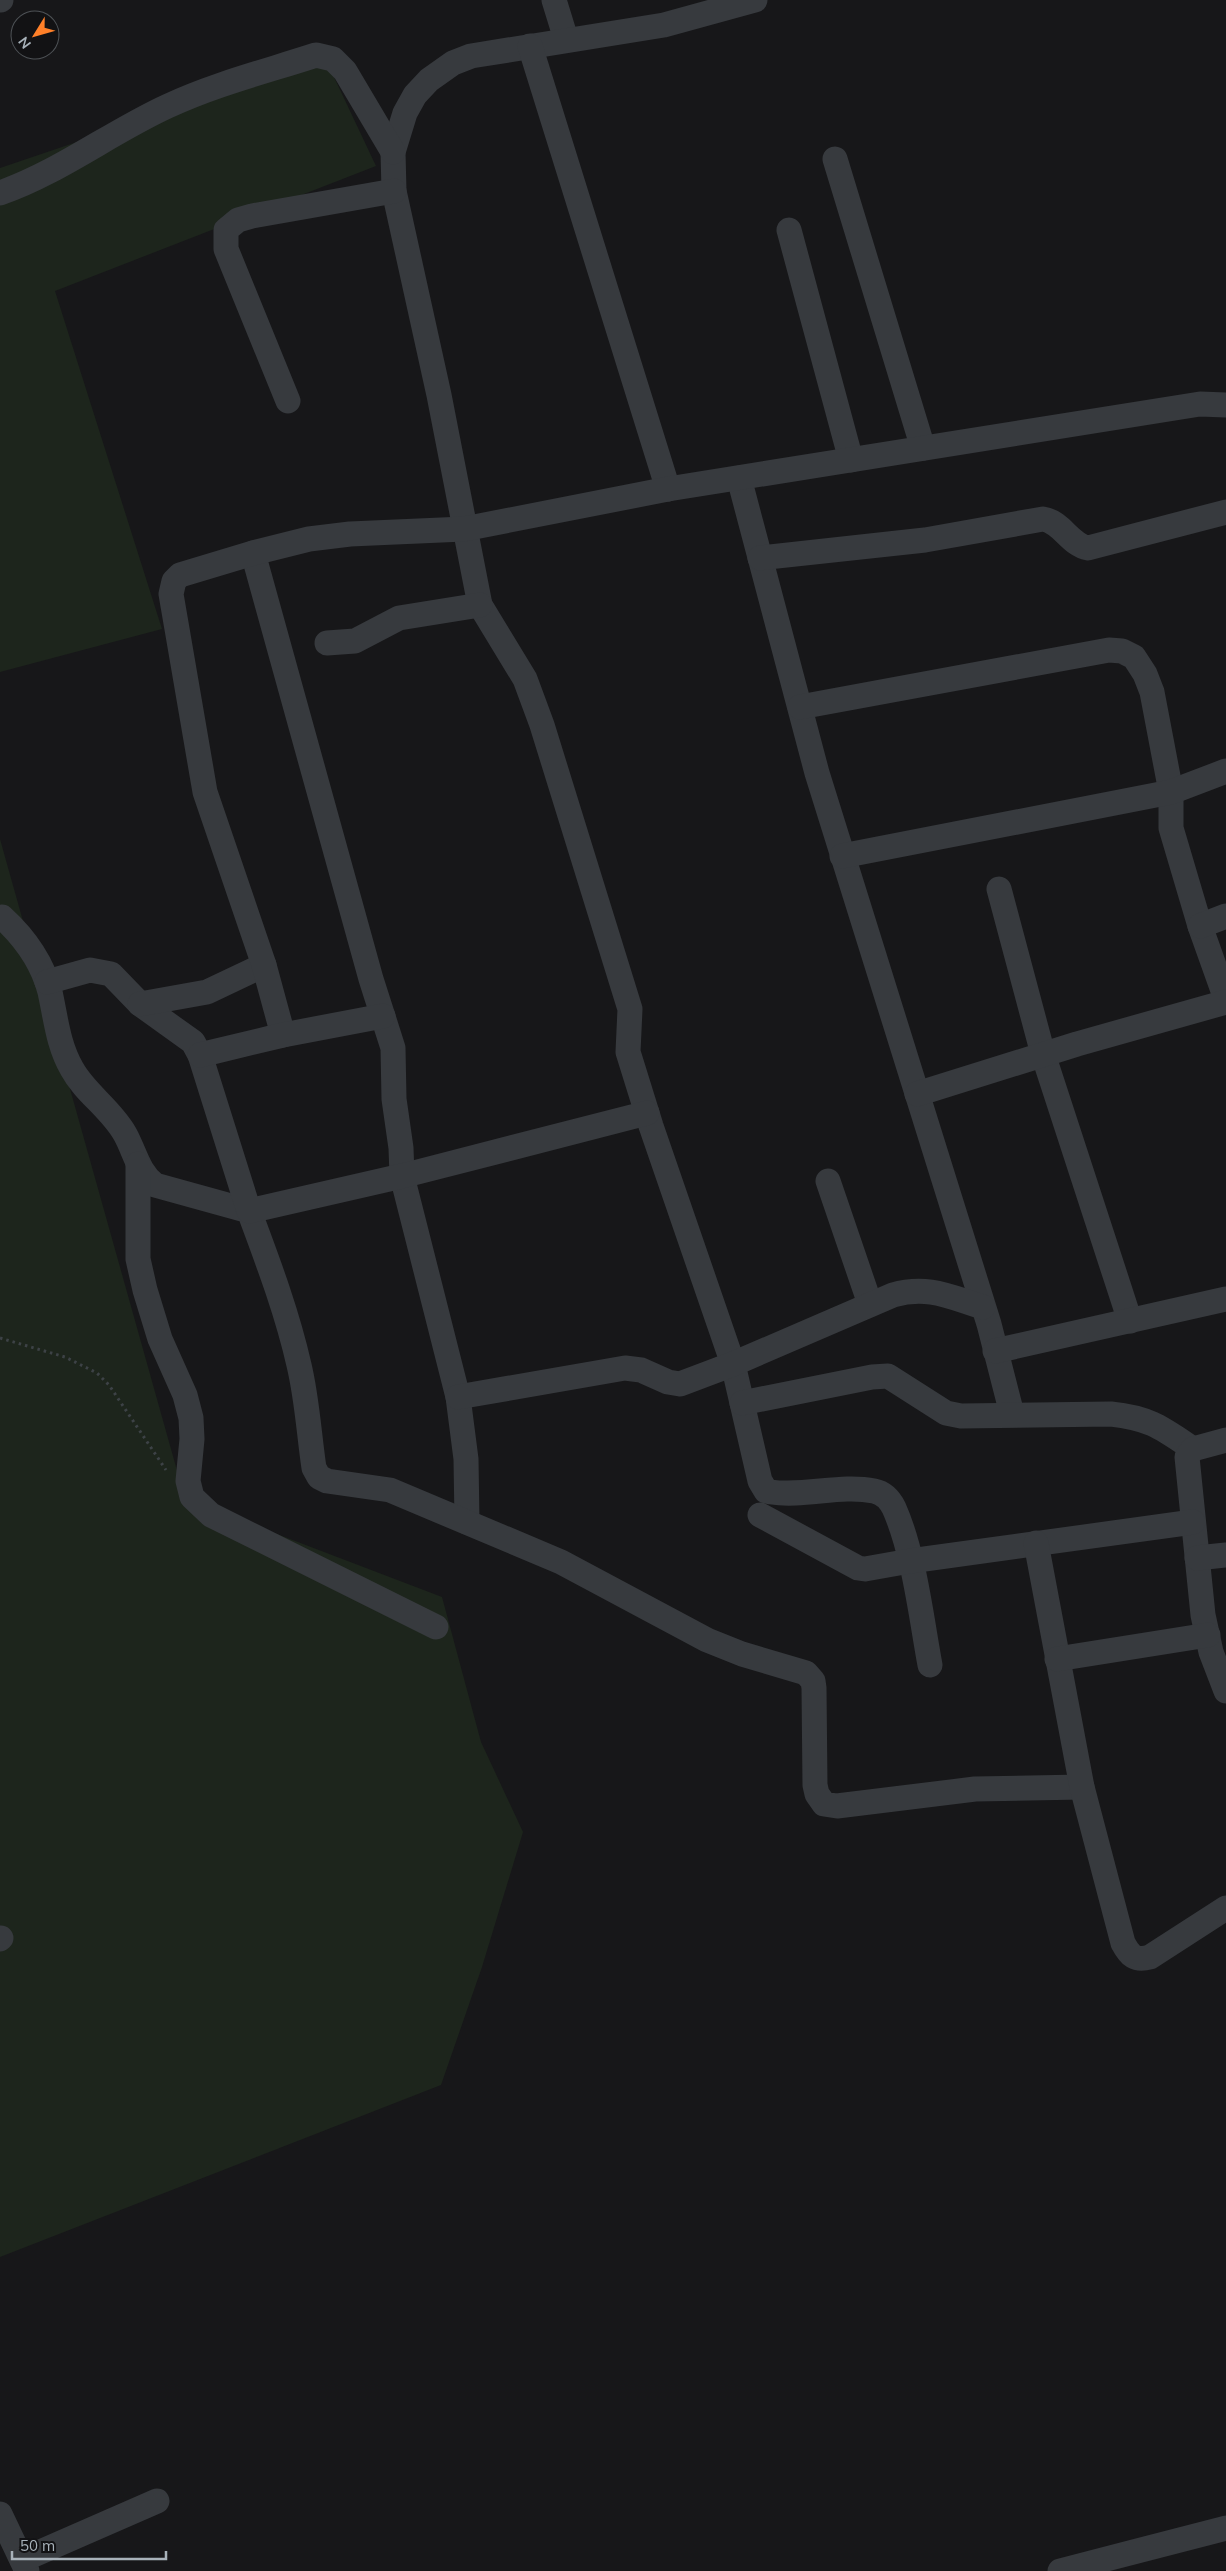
<svg xmlns="http://www.w3.org/2000/svg" width="1226" height="2571" font-family="Mulish,sans-serif">
  <rect width="100%" height="100%" fill="#171719"/>
  <g fill="#1d251c">
    <path d="M 325,58 L 376,166 L 55,291 L 162,629 L 0,672 L 0,168 Z"/>
    <path d="M 0,839 L 185,1499 L 442,1597 L 481,1742 L 523,1832 L 482,1967 L 441,2085 L 0,2257 Z"/>
  </g>
  <g fill="none" stroke-linecap="round" stroke-linejoin="round">
    <path stroke="#3d4246" stroke-width="3" stroke-dasharray="2.5 4" stroke-linecap="butt" d="M 0,1338 L 65,1357 L 97,1373 L 109,1385 L 166,1470"/>
    <g stroke="#373a3e" stroke-width="25">
      <path d="M 0,0 L 1,0"/>
      <path d="M 554,0 L 566,39"/>
      <path d="M 755,0 L 664,25 L 471,56 L 453,63 L 429,80 L 415,95 L 405,113 L 393,152 L 394,191 L 439,395 L 480,605 L 525,679 L 542,725 L 630,1009 L 628,1052 L 651,1126 L 733,1364 L 760,1481 L 766,1491 L 771,1492 C 805,1497 841,1484 874,1491 C 884,1493 890,1500 894,1508 C 914,1553 921,1616 930,1665"/>
      <path d="M 530,46 L 668,489"/>
      <path d="M 835,159 L 923,448"/>
      <path d="M 0,193 C 60,172 111,132 168,106 C 215,84 267,71 316,55 L 333,59 L 345,71 L 393,152"/>
      <path d="M 789,230 L 851,460"/>
      <path d="M 288,401 L 226,249 L 226,230 L 238,220 L 252,216 L 394,191"/>
      <path d="M 739,478 L 817,773 L 989,1324 L 1012,1414"/>
      <path d="M 253,553 L 371,979 L 393,1048 L 394,1099 L 401,1148 L 402,1176 L 458,1397 L 466,1459 L 467,1522"/>
      <path d="M 760,558 L 925,540 L 1043,519 C 1062,522 1070,545 1088,548 L 1226,512"/>
      <path d="M 327,643 L 355,641 L 399,618 L 480,605"/>
      <path d="M 800,707 L 1109,650 L 1122,651 L 1134,657 L 1145,674 L 1152,692 L 1171,792 L 1171,828 L 1200,926 L 1226,999"/>
      <path d="M 842,856 L 1171,792 L 1226,771"/>
      <path d="M 999,889 L 1043,1054 L 1130,1321"/>
      <path d="M 2,917 C 25,938 42,961 50,992 C 56,1019 58,1045 72,1069 C 85,1093 111,1109 125,1134 C 135,1152 138,1172 155,1185 L 249,1211 C 268,1262 287,1312 299,1365 C 307,1398 309,1434 314,1468 L 319,1477 L 327,1481 L 390,1490 L 561,1562 L 707,1640 L 742,1654 L 806,1673 L 813,1681 L 814,1688 L 815,1785 L 817,1794 L 824,1804 L 837,1806 L 975,1789 L 1082,1787"/>
      <path d="M 1200,926 L 1226,916"/>
      <path d="M 47,982 L 90,970 L 111,974 L 140,1004 L 193,1042 L 200,1055 L 249,1211 L 402,1176 L 647,1113"/>
      <path d="M 140,1004 L 207,992 L 264,965"/>
      <path d="M 283,1035 L 264,965 L 205,792 L 171,594 L 174,581 L 180,575 L 253,553 L 309,539 L 350,534 L 464,529 L 668,489 L 1200,404 L 1226,405"/>
      <path d="M 200,1055 L 283,1035 L 383,1016"/>
      <path d="M 917,1094 L 1077,1044 L 1226,1002"/>
      <path d="M 138,1164 L 138,1259 L 145,1290 L 160,1339 L 185,1395 L 191,1418 L 192,1439 L 188,1481 L 192,1497 L 211,1515 L 436,1627"/>
      <path d="M 828,1181 L 870,1304"/>
      <path d="M 995,1351 L 1226,1299"/>
      <path d="M 458,1397 L 625,1368 L 641,1370 L 668,1382 L 680,1384 L 733,1364 L 893,1295 C 928,1285 950,1297 983,1307"/>
      <path d="M 742,1403 L 872,1377 L 888,1376 L 946,1413 L 961,1416 L 1111,1414 C 1150,1418 1162,1428 1193,1449"/>
      <path d="M 1226,1440 L 1193,1449 L 1187,1457 L 1203,1615 L 1211,1652 L 1226,1691"/>
      <path d="M 760,1515 L 858,1568 L 865,1569 L 910,1561 L 1193,1522"/>
      <path d="M 1036,1543 L 1082,1787 L 1123,1943 C 1130,1956 1135,1961 1150,1957 L 1226,1908"/>
      <path d="M 1197,1558 L 1226,1555"/>
      <path d="M 1057,1659 L 1208,1635"/>
      <path d="M 0,1939 L 1,1938"/>
      <path d="M 0,2514 L 27,2571"/>
      <path d="M 22,2560 L 157,2501"/>
      <path d="M 1060,2571 L 1226,2528"/>
    </g>
  </g>
  <g transform="translate(35 35) rotate(233)"><circle r="24" fill="#121214" stroke="#4e5256"/>
  <path d="M0-4L9 19L0 12L-9 19Z" fill="#ff8029"/>
  <text y="-8" font-size="14" font-weight="bold" text-anchor="middle" fill="#a8b2ba">N</text>
  </g>
  <path d="M12 2551v8h154v-8" fill="none" stroke="#a8b2ba" stroke-width="2.5"/>
  <text x="20" y="2551" font-size="15" fill="#a8b2ba" stroke="#121214" stroke-width="4" paint-order="stroke">50 m</text>
</svg>
